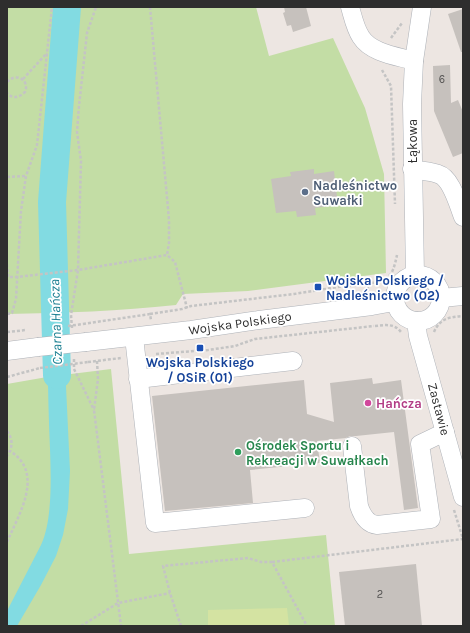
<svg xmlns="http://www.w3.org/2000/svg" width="470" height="633" font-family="Karla,sans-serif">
  <rect width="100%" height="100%" fill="#ede6e2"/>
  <g fill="#c3dda5">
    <path d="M 7,7 L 256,7 L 269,56 L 333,38 L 365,108 L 384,174 L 386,273 L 248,291 L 183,294 L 176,305 C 120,311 64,313 7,314 Z"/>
    <path d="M 111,369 L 129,554 L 326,535 L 335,626 L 7,626 L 7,384 L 47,377 Z"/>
  </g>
  <path fill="#d4e3a2" d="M 287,608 L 289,626 L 208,626 L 208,610 Z"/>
  <path fill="#82dbe2" d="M 64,344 L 70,471 L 68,509 L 63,535 L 56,556 L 41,585 L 17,626 L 7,626 L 7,611 L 41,545 C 55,516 50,456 49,423 C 48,397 48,371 47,346 Z"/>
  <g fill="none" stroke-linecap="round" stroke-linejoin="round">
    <path stroke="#82dbe2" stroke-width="28" d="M 57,375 L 52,202 L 67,7"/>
  </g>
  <g fill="#c6c1bd">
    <path d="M 284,7 L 306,7 L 311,26 L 293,32 L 291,25 L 287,26 L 283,13 L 285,12 Z"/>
    <path d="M 463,9 L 463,52 L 461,52 L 448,14 Z"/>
    <path d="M 450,65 L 451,103 L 458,100 L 463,112 L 463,153 L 453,157 L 434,111 L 433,66 Z"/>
    <path d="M 314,169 L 314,174 L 334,171 L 338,205 L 315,208 L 316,215 L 297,217 L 296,211 L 276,213 L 271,179 L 291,176 L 290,172 Z"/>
    <path d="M 372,378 L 373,384 L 401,380 L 418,508 L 404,510 L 394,432 L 356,436 L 350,436 L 346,438 L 317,441 L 320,463 L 250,470 L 253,503 L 165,511 L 152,396 L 304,380 L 307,414 L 334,422 L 330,383 Z"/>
    <path d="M 416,564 L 422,626 L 345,626 L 339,572 Z"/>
  </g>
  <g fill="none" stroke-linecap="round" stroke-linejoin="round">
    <g stroke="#aeb2b8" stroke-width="19">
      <g id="minor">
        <path d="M 350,7 C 353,17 355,28 361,37 C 371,53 397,56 414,61"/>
        <path d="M 412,169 C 421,171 430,171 438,174 C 452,178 458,205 463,217"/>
        <circle cx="418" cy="298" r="23"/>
        <path d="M 415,275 L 412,104 L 414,61 L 422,7"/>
        <path d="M 441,298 L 463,296"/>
        <path d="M 416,321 L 418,336 L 463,497"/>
        <path d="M 134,337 L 155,523 L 305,508"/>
        <path d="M 86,342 L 191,330 L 259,320 L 372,306 L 394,302"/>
        <path d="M 7,351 L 38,347"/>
        <path d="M 138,379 L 293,361"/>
        <path d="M 352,446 L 359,506 C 362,515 367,524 377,525 L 431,519 L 420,444 L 445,432"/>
      </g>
    </g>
    <g stroke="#c4c4c4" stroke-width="2.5" stroke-dasharray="3 2" stroke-linecap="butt">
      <path d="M 150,7 L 169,220 L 169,243 L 167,255"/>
      <path d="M 391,38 L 402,23"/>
      <path d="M 382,70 L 391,86 L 395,204"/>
      <path d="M 23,79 L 47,53"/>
      <path d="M 7,82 C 16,72 30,80 25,92 C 19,98 12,99 7,93"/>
      <path d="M 7,177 L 26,176"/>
      <path d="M 7,264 L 8,277 L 17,277 L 78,270 L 167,255 L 175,262 L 187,308"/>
      <path d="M 368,290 L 367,284 C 390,279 392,278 397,255"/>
      <path d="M 7,314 L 12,313 L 16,299 L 21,211 L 26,176 L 37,145 L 52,7"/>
      <path d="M 150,314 L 182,309 L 191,306 L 294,294 L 344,286 L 367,284"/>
      <path d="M 83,324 L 150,314 L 151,320"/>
      <path d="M 375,326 C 385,325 394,323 401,332"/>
      <path d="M 72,328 L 71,315 L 78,270 L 81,161 L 77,132 L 79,106 L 87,33 L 96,7"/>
      <path d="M 7,332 L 26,330"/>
      <path d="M 434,332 C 440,318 450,317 463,316"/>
      <path d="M 156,354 L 208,350 L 235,346 L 255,339 L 374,326"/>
      <path d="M 74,359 L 74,369 L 94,410"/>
      <path d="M 97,361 L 98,379 L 94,410 L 121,626"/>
      <path d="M 88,362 L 121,358"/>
      <path d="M 7,377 L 40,368"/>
      <path d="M 7,431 C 13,439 13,447 7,456"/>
      <path d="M 454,510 L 463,539"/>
      <path d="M 7,542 C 19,514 45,473 10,451"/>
      <path d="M 272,562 L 463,539"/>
      <path d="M 81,626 L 118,603 L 170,593"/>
      <path d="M 181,626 L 170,593 L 163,566 L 248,558 L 261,562 L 272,562 L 307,626"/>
    </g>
    <use href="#minor" stroke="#fff" stroke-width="18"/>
    <g stroke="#aeb2b8" stroke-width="19" stroke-linecap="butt">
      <path id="minor-bridge" d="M 38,347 L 86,342"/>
    </g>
    <g stroke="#c4c4c4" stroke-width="2.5" stroke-dasharray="3 2" stroke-linecap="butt">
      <path d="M 68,326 L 83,324"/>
      <path d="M 40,368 L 88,362"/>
    </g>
    <use href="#minor-bridge" stroke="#fff" stroke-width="18"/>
  </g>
  <circle fill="#5c6f8a" stroke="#fff" stroke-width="1.5" cx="305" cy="192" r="4"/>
  <g fill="#1a4fb4" stroke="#fff" stroke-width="1.5">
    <rect x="314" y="283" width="8" height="8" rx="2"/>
    <rect x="196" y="344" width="8" height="8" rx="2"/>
  </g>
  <circle fill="#d1479c" stroke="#fff" stroke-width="1.5" cx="368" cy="403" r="4"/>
  <circle fill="#2e9e5b" stroke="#fff" stroke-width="1.5" cx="238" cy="452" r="4"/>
  <g text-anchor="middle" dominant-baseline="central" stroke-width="3.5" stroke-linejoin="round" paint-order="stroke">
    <g font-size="11" fill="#545352">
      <text x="442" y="79">6</text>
      <text x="380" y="594">2</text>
    </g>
    <g font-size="13" fill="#2e2e2e" stroke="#fff">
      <text transform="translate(412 141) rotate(-90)">Łąkowa</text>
      <text transform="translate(240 323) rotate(-8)">Wojska Polskiego</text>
      <text transform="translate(439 409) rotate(75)">Zastawie</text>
    </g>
    <g font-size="13" font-weight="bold" fill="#4e5e75" stroke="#fff" text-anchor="start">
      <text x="313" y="185">Nadleśnictwo<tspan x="313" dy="15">Suwałki</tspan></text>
    </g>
    <g font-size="13" font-weight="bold" fill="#164399" stroke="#fff" text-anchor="start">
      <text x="326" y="280">Wojska Polskiego /<tspan x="326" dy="15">Nadleśnictwo (02)</tspan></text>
      <text x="200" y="362" text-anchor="middle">Wojska Polskiego<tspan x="200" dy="15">/ OSiR (01)</tspan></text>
    </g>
    <g font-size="13" font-weight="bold" fill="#b23c85" stroke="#fff" text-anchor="start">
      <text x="376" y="403">Hańcza</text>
    </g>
    <g font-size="13" font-weight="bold" fill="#27864d" stroke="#fff" text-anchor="start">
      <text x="246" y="445">Ośrodek Sportu i<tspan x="246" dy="15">Rekreacji w Suwałkach</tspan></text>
    </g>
    <g font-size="14" font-style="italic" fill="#1d8092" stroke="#fff">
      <text transform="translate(56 322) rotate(-92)">Czarna Hańcza</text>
    </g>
  </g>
  <rect width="470" height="633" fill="none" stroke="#2e2e2e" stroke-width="16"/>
</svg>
